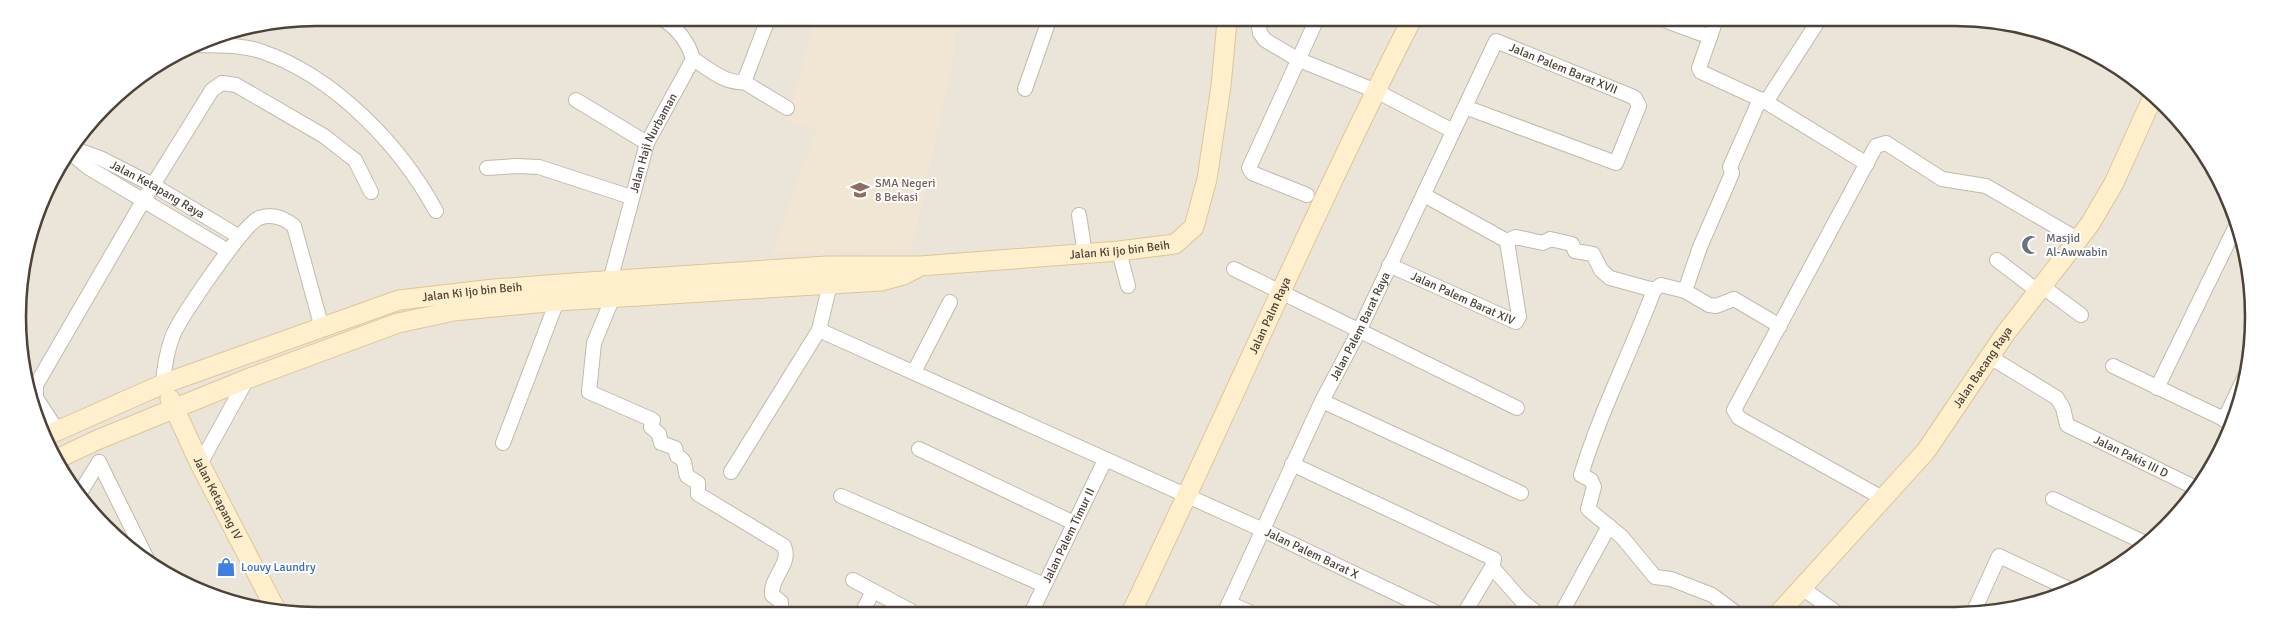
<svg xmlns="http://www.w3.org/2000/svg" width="2271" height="633" font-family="Signika,sans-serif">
  <rect width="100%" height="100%" fill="#f6f2eb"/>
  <path fill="#ebe4d8" d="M 317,18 L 2013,23 L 2120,68 L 2203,150 L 2248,258 L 2248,375 L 2214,466 L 2152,541 L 2086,585 L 1993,613 L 258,610 L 151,565 L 79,498 L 28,394 L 18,297 L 48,184 L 119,92 L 202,40 Z"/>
  <path fill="#f1e6d3" d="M 816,19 L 955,20 L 953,60 L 912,250 L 771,255 L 816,130 L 786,121 Z"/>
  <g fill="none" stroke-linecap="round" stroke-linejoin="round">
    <g stroke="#c3b9ac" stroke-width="16">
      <g id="street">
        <path d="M 1258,21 L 1260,33 L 1265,40 L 1297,59 L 1376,91 L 1453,131"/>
        <path d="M 1669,22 L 1710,37 L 1699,68 L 1701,72 L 1766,102 L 1867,164"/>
        <path d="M 1710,37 L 1715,22"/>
        <path d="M 195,45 C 217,46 242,44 263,52 C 335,77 400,145 436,211"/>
        <path d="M 693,59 C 708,68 725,84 744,82 L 787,108"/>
        <path d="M 744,82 L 768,19"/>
        <path d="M 1025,89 L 1049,20"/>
        <path d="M 576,100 L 647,143"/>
        <path d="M 1766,102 L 1817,23"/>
        <path id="s1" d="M 75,149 L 100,158 L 153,185 L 238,236"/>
        <path d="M 72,154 L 89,168 L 228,251"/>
        <path d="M 487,168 L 516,166 L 539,167 L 631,197"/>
        <path d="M 1307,195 L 1252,173 L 1249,168 L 1316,21"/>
        <path d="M 1424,195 L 1507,241"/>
        <path d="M 1079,215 L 1085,254"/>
        <path d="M 1507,241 L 1516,237 L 1543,243 L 1550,239 L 1572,244 L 1575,251 L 1593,254 L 1601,270 L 1610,278 L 1654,290 L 1661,285 L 1685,291 L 1709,305 L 1716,306 L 1734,299 L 1780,326"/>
        <path d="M 1119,251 L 1128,286"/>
        <path d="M 1997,260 L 2039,292"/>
        <path id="s2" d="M 1389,265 L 1516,322 L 1519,317 L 1507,241"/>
        <path d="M 1234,269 L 1517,408"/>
        <path id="s3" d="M 610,281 L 647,143 L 693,59 C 688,41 678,29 663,19"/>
        <path d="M 2043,287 L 2081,315"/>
        <path d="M 1654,290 C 1631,352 1600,412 1581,475 L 1591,480 L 1594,487 L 1588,509 L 1622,537 L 1655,577 L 1671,579 L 1712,595 L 1736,613"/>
        <path d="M 1685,291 L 1700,247 L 1730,178 L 1732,173 L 1730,167 L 1760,99"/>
        <path d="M 613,297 L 594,343 L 589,392 L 653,420 L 651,427 L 659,434 L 661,443 L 675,448 L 677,456 C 688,461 683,466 687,476 L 698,483 L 698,494 L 784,546 C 792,564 770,577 772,595 L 781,602 L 781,611"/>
        <path id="s4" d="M 819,330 L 1263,530 L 1435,612"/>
        <path id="s5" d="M 1990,357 L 2057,398 L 2063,408 L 2067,425 L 2196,488"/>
        <path d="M 2113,366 L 2230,422"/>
        <path d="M 914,372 L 950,302"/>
        <path d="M 163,384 C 164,367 167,351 173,335 C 181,317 244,223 259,218 C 272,213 284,218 294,226 L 322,328"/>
        <path d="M 2157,388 L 2235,228"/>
        <path d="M 1322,401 L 1521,493"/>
        <path d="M 2224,420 L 2248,370"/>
        <path d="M 57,430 L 36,398 L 36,385 L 143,201 L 212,90 L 222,83 L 236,85 L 324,136 L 347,154 L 355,160 L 371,192"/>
        <path d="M 503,443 L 557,301 L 557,295"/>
        <path d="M 919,449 L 1074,523"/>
        <path d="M 99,462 L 150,565"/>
        <path d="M 200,464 L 247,379"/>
        <path d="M 1292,464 L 1494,559 L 1492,567 L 1465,612"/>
        <path d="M 731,472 L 819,330 L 830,284"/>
        <path d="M 78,496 L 99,462"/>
        <path d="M 841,496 L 1044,585"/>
        <path d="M 1884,499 L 1739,418 L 1734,410 L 1876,146 L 1886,143 L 1942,179 L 1986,186 L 2079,240"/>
        <path d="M 2053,499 L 2147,544"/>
        <path d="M 1492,567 L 1522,601 L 1536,612"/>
        <path d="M 853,580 L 911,611"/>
        <path d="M 1802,588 L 1837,613"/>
        <path d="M 1229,603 L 1249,612"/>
        <path d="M 863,611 L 873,591"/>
        <path id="s6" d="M 1032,611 L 1105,460"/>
        <path id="s7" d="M 1225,612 L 1322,401 L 1359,331 L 1496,41 L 1631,96 L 1635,98 L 1639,106 L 1616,163 L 1465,107"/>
        <path d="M 1562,612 L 1609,526"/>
        <path d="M 1973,613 L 1999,556 L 2071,590"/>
      </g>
    </g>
    <g stroke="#ddc699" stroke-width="21">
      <g id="secondary">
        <path id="s8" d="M 170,399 L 200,464 L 276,610"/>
        <path id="s9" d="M 48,435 L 163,384 L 399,300 L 494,289 L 573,283 L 827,266 L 920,266 L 1119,251 L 1175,244 L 1194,227 L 1207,179 L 1221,86 L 1227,21"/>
        <path d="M 59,458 L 97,440 L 247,379 L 398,323 L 454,311 L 557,301 L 881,281 L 903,275 L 917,268"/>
        <path id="s10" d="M 1132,611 C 1227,415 1312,215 1411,21"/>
        <path id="s11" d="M 1779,613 L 1926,451 L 2005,334 L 2090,224 L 2114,183 L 2152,99"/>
      </g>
    </g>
    <use href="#street" stroke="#fff" stroke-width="14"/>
    <use href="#secondary" stroke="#ffefcc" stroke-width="19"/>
  </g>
  <defs>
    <g id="school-bare" transform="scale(1.5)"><path d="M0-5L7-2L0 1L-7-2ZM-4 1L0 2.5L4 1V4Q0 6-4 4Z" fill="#8d6e63" stroke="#fff" stroke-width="2.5" paint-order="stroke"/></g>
    <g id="mosque-bare" transform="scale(1.5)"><path d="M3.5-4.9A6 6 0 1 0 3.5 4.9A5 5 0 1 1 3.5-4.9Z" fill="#6b7280" stroke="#fff" stroke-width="2.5" paint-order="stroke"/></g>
    <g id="shop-bare" transform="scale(1.5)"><path d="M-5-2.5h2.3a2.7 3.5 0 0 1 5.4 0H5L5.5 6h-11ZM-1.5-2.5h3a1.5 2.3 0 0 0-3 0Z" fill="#3f7fe0" stroke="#fff" stroke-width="2.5" paint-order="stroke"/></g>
  </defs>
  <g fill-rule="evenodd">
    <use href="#school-bare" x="860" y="190"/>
    <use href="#mosque-bare" x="2031" y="245"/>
    <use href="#shop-bare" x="226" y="567"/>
  </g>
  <g text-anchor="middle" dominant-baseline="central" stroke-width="4" stroke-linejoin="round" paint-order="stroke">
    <g font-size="12" fill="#4c4237" stroke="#fff">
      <text stroke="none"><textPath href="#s7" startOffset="705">Jalan Palem Barat XVII</textPath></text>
      <text stroke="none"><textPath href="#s3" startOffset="145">Jalan Haji Nurbaman</textPath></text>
      <text stroke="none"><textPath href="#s1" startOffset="92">Jalan Ketapang Raya</textPath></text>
      <text stroke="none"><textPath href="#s9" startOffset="1099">Jalan Ki Ijo bin Beih</textPath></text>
      <text stroke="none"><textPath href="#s9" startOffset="450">Jalan Ki Ijo bin Beih</textPath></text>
      <text stroke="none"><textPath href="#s2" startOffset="81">Jalan Palem Barat XIV</textPath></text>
      <text stroke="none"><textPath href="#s10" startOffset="326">Jalan Palm Raya</textPath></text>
      <text stroke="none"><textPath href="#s7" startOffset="316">Jalan Palem Barat Raya</textPath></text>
      <text stroke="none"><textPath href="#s11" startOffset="320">Jalan Bacang Raya</textPath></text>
      <text stroke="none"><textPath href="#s5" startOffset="179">Jalan Pakis III D</textPath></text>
      <text stroke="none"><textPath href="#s8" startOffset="110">Jalan Ketapang IV</textPath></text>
      <text stroke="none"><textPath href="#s6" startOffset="84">Jalan Palem Timur II</textPath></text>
      <text stroke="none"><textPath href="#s4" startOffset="541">Jalan Palem Barat X</textPath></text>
    </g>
    <g font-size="12" fill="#785e54" stroke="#fff" text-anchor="start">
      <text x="875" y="183">SMA Negeri<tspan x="875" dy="14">8 Bekasi</tspan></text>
    </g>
    <g font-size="12" fill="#5b616d" stroke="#fff" text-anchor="start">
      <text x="2046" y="238">Masjid<tspan x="2046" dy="14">Al-Awwabin</tspan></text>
    </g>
    <g font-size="12" fill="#366cbe" stroke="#fff" text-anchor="start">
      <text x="241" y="567">Louvy Laundry</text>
    </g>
  </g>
  <path d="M0 0H2271V633H0ZM316 26H1955A290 290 0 0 1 2245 316V317A290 290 0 0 1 1955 607H316A290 290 0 0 1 26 317V316A290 290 0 0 1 316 26Z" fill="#fff" fill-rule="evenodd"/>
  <path fill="none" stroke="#4c4237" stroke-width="2.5" d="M316 26H1955A290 290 0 0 1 2245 316V317A290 290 0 0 1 1955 607H316A290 290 0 0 1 26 317V316A290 290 0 0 1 316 26Z"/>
</svg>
